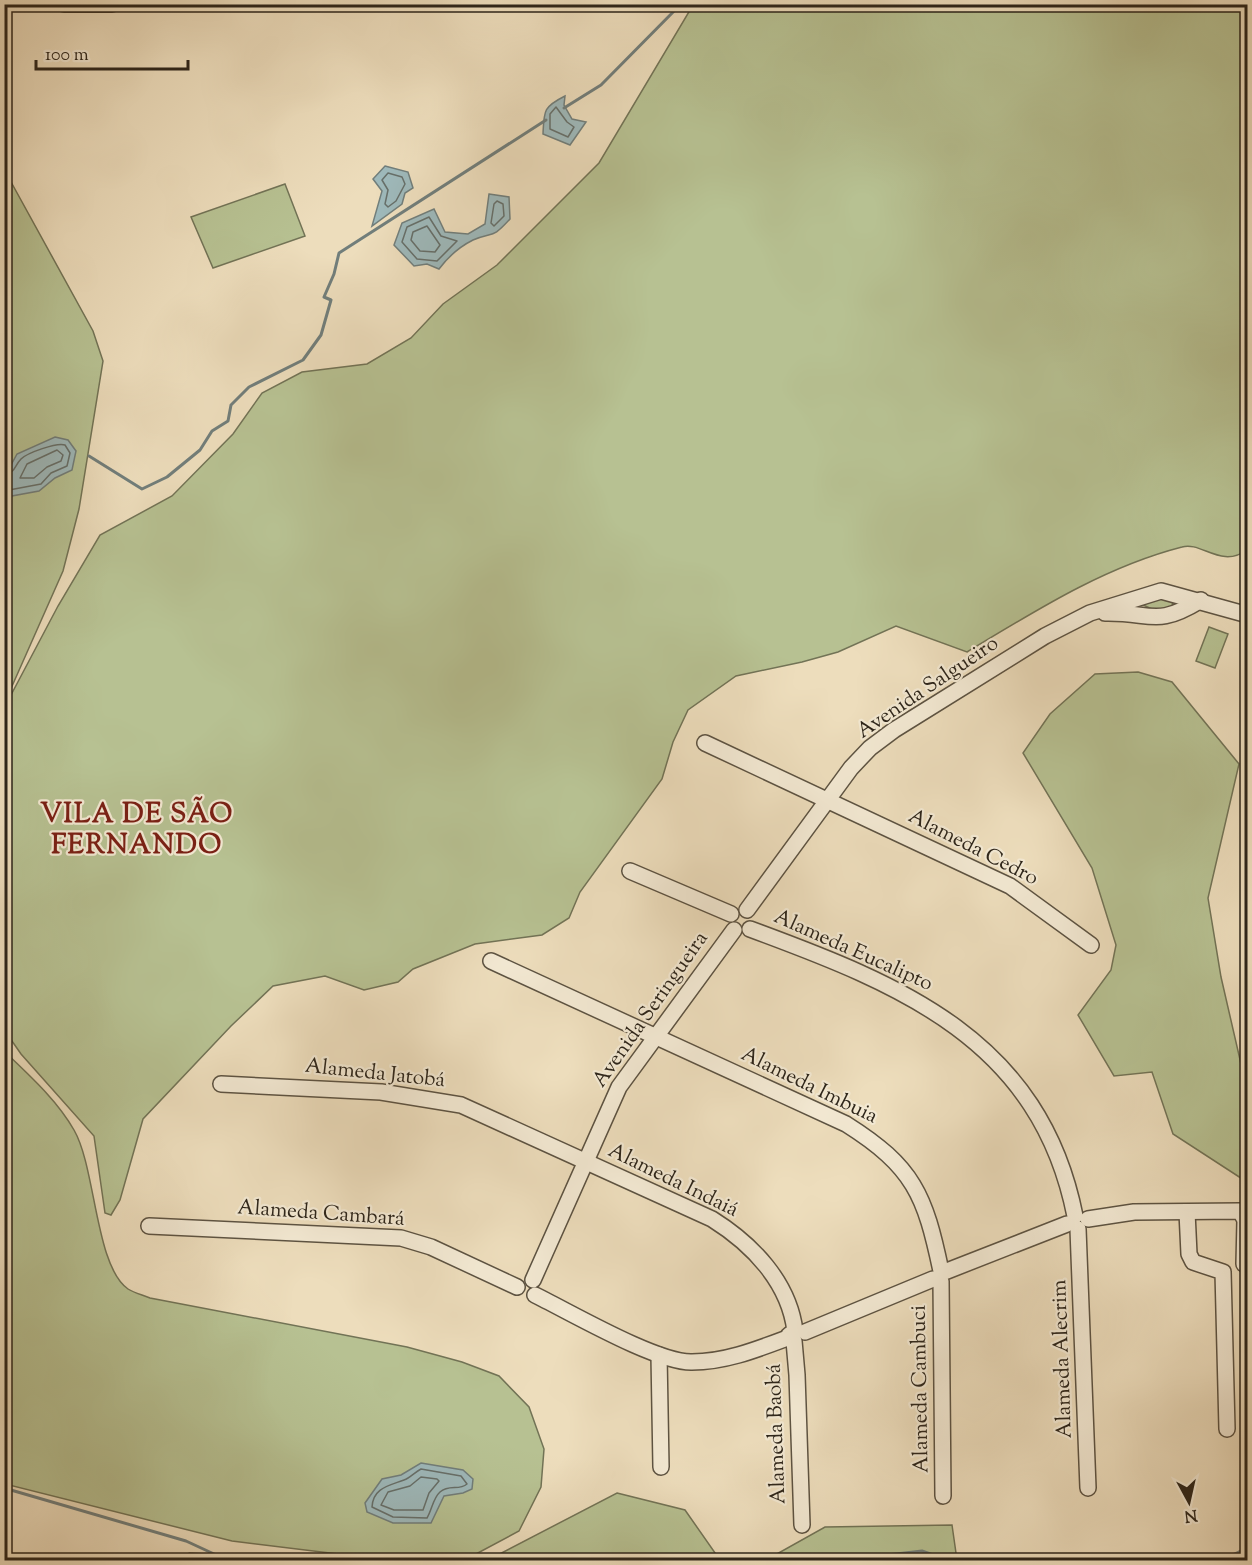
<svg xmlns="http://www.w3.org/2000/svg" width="1252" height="1565" font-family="'Sorts Mill Goudy',serif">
  <rect width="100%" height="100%" fill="#edddbc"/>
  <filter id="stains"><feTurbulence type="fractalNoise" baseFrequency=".00333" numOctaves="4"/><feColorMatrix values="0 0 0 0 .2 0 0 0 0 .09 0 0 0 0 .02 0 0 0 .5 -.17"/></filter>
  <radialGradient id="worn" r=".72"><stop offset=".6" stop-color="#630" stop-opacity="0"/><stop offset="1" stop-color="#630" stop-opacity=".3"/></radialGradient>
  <g fill="#b7c192" stroke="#727356" stroke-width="1.5">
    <path d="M 693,5 L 1247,5 L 1247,550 C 1221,569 1201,541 1182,547 C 1104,567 1035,611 967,652 L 896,626 L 838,652 L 802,662 L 736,676 L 688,710 L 673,742 L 662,779 L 580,892 L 569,918 L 542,935 L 475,944 L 413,969 L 398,982 L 364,990 L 325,976 L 273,986 L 231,1026 L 143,1119 L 120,1200 L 111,1215 L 105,1213 L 94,1136 L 21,1054 L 5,1031 L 4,717 L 11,695 L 58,606 L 100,535 L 172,496 L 233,434 L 262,393 L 302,372 L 367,364 L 411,338 L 443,304 L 497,265 L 599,163 Z"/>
    <path d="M 5,171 L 93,331 L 103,361 L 79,509 L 63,571 L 5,702 Z"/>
    <path d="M 285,184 L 305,236 L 213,268 L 191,217 Z"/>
    <path d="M 1155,597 L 1170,599 L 1173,604 L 1170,608 L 1152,609 L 1143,605 L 1146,599 Z"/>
    <path d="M 1209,627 L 1228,634 L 1215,668 L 1196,661 Z"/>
    <path d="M 1138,672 L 1172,682 L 1239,764 L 1208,898 L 1221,977 L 1244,1077 L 1247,1079 L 1247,1182 L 1173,1134 L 1152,1072 L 1114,1076 L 1078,1015 L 1111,970 L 1116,945 L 1092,868 L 1023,753 L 1050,714 L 1095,674 Z"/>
    <path d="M 4,1051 C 29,1075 57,1100 74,1130 C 96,1168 95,1266 128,1289 C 134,1293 143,1295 150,1298 L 407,1347 L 462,1362 L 499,1376 L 529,1407 L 544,1449 L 541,1487 L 519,1531 L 476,1554 L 433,1560 L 379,1559 L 232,1541 L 5,1484 Z"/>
    <path d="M 617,1493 L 685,1510 L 720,1560 L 488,1560 Z"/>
    <path d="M 952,1525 L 957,1560 L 766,1560 L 825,1527 Z"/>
    <path d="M 190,1553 L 299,1560 L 196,1560 Z"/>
  </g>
  <g fill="#9eb9bb" stroke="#717e7b" stroke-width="1.5">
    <path d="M 565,96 L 564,105 L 572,119 L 586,122 L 570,145 L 543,134 C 544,111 543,107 565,96 Z"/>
    <path d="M 385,166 L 408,172 L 413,188 L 405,193 L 402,204 L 372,226 L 382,191 L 373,179 Z"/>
    <path d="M 489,194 L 509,197 L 510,219 C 491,240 494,231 473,240 C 459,247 448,257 439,269 L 427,264 L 414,266 L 394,245 L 402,223 L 434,209 L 445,232 L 468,234 L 485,224 Z"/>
    <path d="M 55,437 L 68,440 L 76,451 L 72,470 L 55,478 L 39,491 L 12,496 L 5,511 L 5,469 L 11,465 L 17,454 Z"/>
    <path d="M 421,1463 L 463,1470 L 473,1479 L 472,1489 L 463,1493 L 444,1496 L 431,1523 L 393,1523 L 367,1512 L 365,1503 L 382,1479 L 401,1475 Z"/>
  </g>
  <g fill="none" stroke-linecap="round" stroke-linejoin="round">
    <g stroke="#666f6a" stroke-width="1.5">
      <path d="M 556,107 L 567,122 L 574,127 L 568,137 L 550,129 L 550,114 Z"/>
      <path d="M 388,173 L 402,177 L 405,184 L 396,201 L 388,207 L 385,204 L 388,190 L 382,180 Z"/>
      <path d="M 497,201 L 503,204 L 504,216 L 494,226 L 491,223 L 494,204 Z"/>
      <path d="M 429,217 L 441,236 L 457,241 L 437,261 L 417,259 L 402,242 L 407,227 Z"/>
      <path d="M 427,226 L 440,245 L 435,252 L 420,251 L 411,240 L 413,232 Z"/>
      <path d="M 57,450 L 63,455 L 61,461 L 47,467 L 34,478 L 20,478 L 27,464 Z"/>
      <path d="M 4,474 C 16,473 14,466 21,459 C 27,453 57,442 65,445 L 70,453 L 67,466 L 51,473 L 41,484 L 9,490 L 4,500"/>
      <path d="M 421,1469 L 461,1476 L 467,1484 C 459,1491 449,1484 440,1492 C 433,1498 432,1510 427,1518 L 393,1517 L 372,1507 C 373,1488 388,1486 404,1480 C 410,1478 415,1472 421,1469 Z"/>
      <path d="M 421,1477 L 437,1479 L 439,1481 L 429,1493 L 423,1510 L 394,1510 L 381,1505 L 388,1492 L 410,1486 Z"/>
    </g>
    <g stroke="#717e7b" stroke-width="3">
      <path d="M 564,108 L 601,85 L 681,4"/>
      <path d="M 89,456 L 142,489 L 167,477 L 200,450 L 212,431 L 228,421 L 231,405 L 249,387 L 303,360 L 321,335 L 331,300 L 324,297 L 334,274 L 339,253 L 546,120"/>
      <path d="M 4,1488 L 186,1541 L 227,1560"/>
      <path d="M 550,1560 L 563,1556 L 592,1560"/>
      <path d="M 845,1560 L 922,1551 L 947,1560"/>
      <path d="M 1181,1560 C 1203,1556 1230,1564 1248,1545"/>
    </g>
    <g stroke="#5d5342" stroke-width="18">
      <g id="minor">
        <path d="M 64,4 L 112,4"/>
        <path d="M 1105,613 C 1153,612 1155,628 1201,600"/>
        <path d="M 705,743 L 1010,886 L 1091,945"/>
        <path d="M 630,871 L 731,914"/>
        <path d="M 747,910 L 851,768 L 870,748 L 894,730 L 1045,636 L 1090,613 L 1161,591 L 1248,615"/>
        <path d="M 750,929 C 902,985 1040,1040 1075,1216"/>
        <path d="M 491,961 L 846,1124 C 914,1167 925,1195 941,1271"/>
        <path d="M 221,1084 L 381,1092 L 461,1105 L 712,1219 C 752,1244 789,1282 795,1331"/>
        <path d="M 1187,1212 L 1189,1254 L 1193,1262 L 1223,1272 L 1227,1429"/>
        <path d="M 1088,1219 L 1134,1212 L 1240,1211 L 1245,1220 L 1244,1264"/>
        <path d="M 149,1226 L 401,1238 L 431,1247 L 517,1287"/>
        <path d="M 1078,1229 L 1088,1488"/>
        <path d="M 947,1271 L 1067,1224"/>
        <path d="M 533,1280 L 619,1087 L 734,930"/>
        <path d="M 941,1281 L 943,1496"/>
        <path d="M 535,1295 C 570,1312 657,1363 692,1362 C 726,1362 758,1349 790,1337"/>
        <path d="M 794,1332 L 789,1335 L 794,1341 L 797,1375 L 802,1525"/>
        <path d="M 805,1332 L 933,1279"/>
        <path d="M 659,1355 L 661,1467"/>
      </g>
    </g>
    <use href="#minor" stroke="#f3e9d3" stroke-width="15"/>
  </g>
  <g text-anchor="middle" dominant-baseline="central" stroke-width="4.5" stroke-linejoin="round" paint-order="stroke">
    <g font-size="21" fill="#2d251a" stroke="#f3e9d3">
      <text transform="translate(928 688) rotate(-34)">Avenida Salgueiro</text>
      <text transform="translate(973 848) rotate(27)">Alameda Cedro</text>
      <text transform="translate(853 951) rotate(24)">Alameda Eucalipto</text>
      <text transform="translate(651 1010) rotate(-55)">Avenida Seringueira</text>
      <text transform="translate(375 1074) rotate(6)">Alameda Jatobá</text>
      <text transform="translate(809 1086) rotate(26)">Alameda Imbuia</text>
      <text transform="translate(673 1181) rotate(26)">Alameda Indaiá</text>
      <text transform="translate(321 1214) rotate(4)">Alameda Cambará</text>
      <text transform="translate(1063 1359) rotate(-92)">Alameda Alecrim</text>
      <text transform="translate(921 1389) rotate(-91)">Alameda Cambuci</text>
      <text transform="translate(777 1434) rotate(-92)">Alameda Baobá</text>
    </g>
    <g font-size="27" font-weight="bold" letter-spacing="1.5" fill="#7a1f14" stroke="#f3e9d3">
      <text x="137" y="815">VILA DE SÃO<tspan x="137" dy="31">FERNANDO</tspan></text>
    </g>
  </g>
  <rect width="1252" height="1565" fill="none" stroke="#edddbc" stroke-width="24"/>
  <rect x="6" y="6" width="1240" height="1553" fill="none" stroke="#2d251a" stroke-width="3"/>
  <rect x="12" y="12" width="1228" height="1541" fill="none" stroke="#2d251a" stroke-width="1.5"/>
  <g transform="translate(1189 1502) rotate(172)" stroke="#f3e9d3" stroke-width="4.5" paint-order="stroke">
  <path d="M0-4.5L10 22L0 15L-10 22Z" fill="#2d251a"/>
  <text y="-9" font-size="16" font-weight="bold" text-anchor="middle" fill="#2d251a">N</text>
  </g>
  <path d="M36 60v9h152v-9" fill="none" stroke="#2d251a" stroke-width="3"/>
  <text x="45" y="60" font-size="18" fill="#2d251a" stroke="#f3e9d3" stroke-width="4.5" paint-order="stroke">100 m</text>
  <rect width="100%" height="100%" filter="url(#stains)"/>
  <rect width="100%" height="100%" fill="url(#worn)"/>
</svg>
